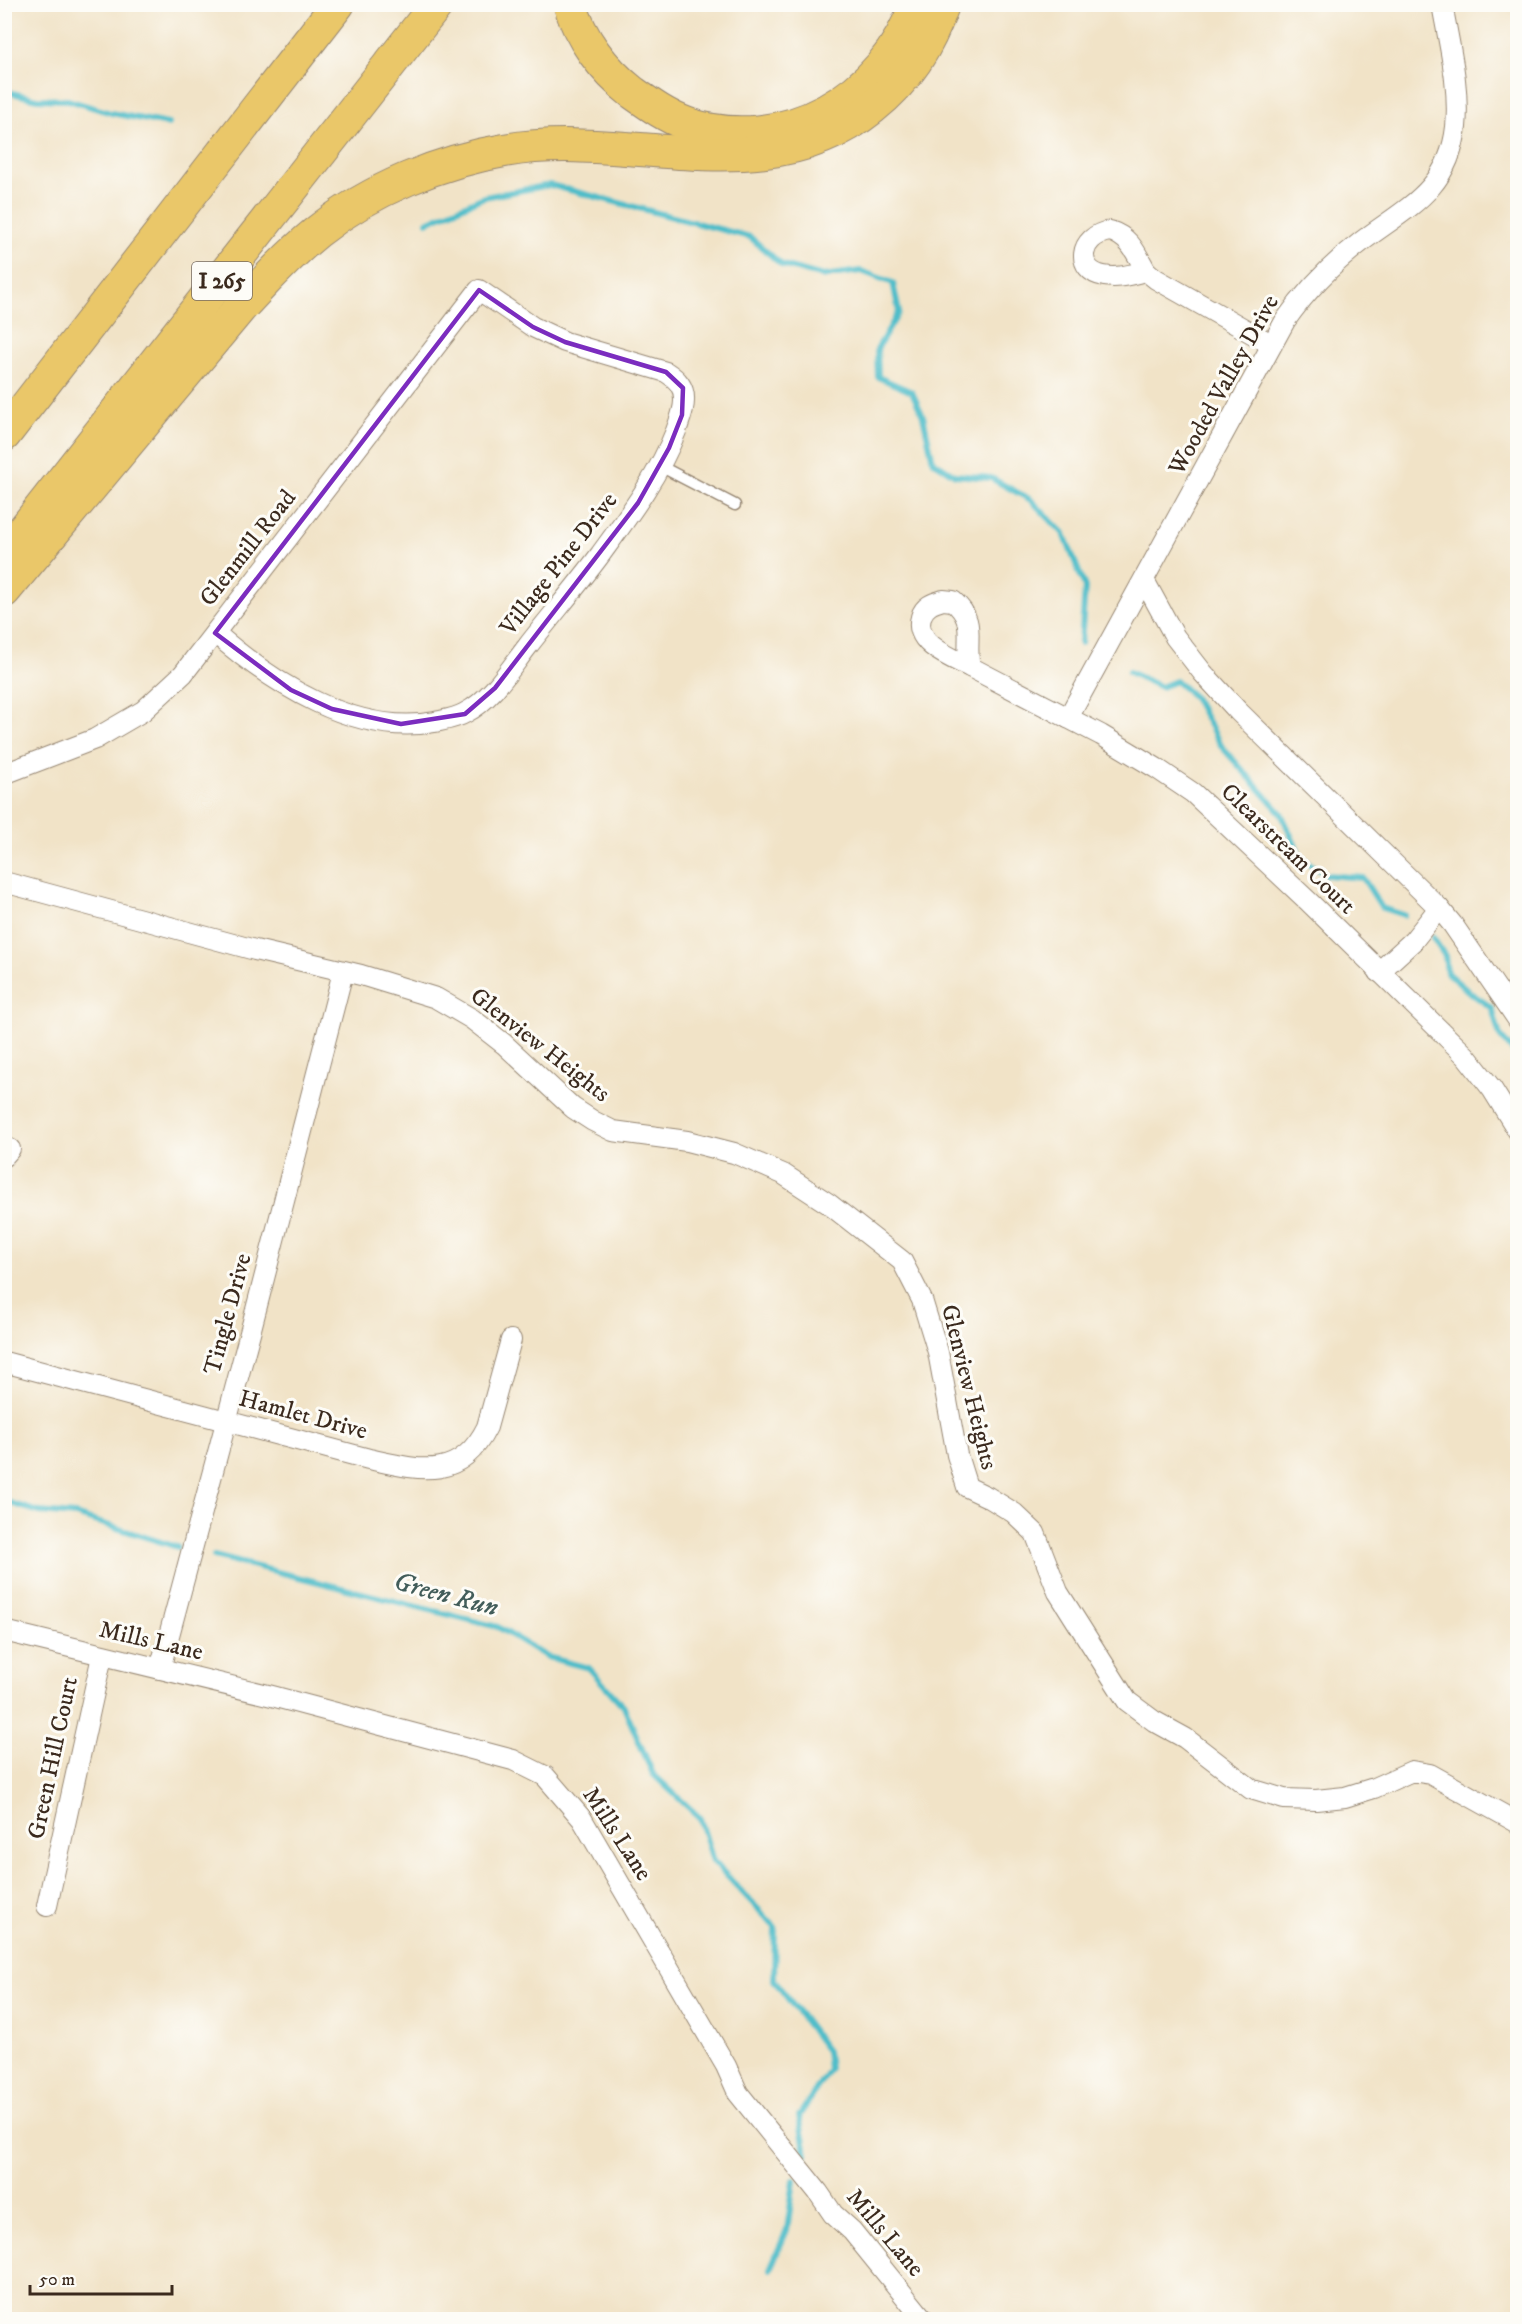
<svg xmlns="http://www.w3.org/2000/svg" width="1522" height="2324" font-family="'IM FELL DW Pica',serif">
  <rect width="100%" height="100%" fill="#fdfcf7"/>
  <filter id="ink" filterUnits="userSpaceOnUse"><feTurbulence type="fractalNoise" baseFrequency=".0167" numOctaves="2"/><feDisplacementMap in="SourceGraphic" scale="12" xChannelSelector="R" yChannelSelector="G"/><feConvolveMatrix kernelMatrix="1 2 1 2 8 2 1 2 1" color-interpolation-filters="sRGB"/></filter>
  <filter id="wash" filterUnits="userSpaceOnUse"><feTurbulence type="fractalNoise" baseFrequency=".008" numOctaves="4" result="noise"/><feDisplacementMap in="SourceGraphic" scale="24" xChannelSelector="R" yChannelSelector="G"/><feGaussianBlur stdDeviation="1.35" result="paint"/><feColorMatrix in="noise" values="0 0 0 0 0 0 0 0 0 0 0 0 0 0 0 0 0 1.4 0 .05"/><feComposite in="paint" operator="in"/></filter>
  <g filter="url(#wash)">
    <rect width="100%" height="100%" fill="#f1e3c7"/>
    <g fill="none" stroke-linecap="round" stroke-linejoin="round">
      <g stroke="#50bdc9" stroke-width="6">
        <path d="M 4,91 L 37,99 L 68,100 L 111,113 L 168,124"/>
        <path d="M 427,222 L 484,197 L 550,185 L 750,237 L 782,265 L 823,276 L 861,271 L 893,283 L 899,312 L 877,349 L 878,377 L 912,392 L 923,416 L 933,461 L 955,475 L 991,478 L 1031,500 L 1064,534 L 1085,587 L 1081,643"/>
        <path d="M 1129,672 L 1161,687 L 1176,681 L 1194,697 L 1222,747 L 1281,813 L 1301,858 L 1327,875 L 1363,878 L 1382,908 L 1404,915"/>
        <path d="M 1433,938 L 1445,956 L 1447,973 L 1468,991 L 1492,1008 L 1500,1036 L 1518,1057"/>
        <path d="M 4,1501 L 39,1512 L 75,1515 L 177,1547"/>
        <path d="M 214,1556 L 498,1627 L 547,1657 L 589,1668 L 624,1707 L 653,1774 L 700,1818 L 713,1861 L 775,1927 L 774,1980 L 827,2051 L 829,2069 L 799,2116 L 806,2154"/>
        <path d="M 770,2269 L 787,2230 L 794,2180"/>
      </g>
    </g>
  </g>
  <g filter="url(#ink)">
    <g fill="none" stroke-linecap="round" stroke-linejoin="round">
      <g stroke="#968672" stroke-width="13">
        <path id="lane" d="M 660,466 L 735,505"/>
      </g>
      <g stroke="#968672" stroke-width="22">
        <g id="street">
          <path d="M 1110,231 C 1130,237 1136,253 1146,271 C 1132,274 1119,279 1104,276 C 1075,271 1078,236 1110,231 Z"/>
          <path d="M 1146,271 L 1156,279 L 1271,344"/>
          <path d="M 1144,580 L 1175,637 L 1203,673 L 1238,711 L 1439,908 L 1453,925 L 1518,1020"/>
          <path d="M 943,600 L 953,601 C 978,622 964,640 970,667 C 952,658 913,644 921,617 C 924,606 933,603 943,600 Z"/>
          <path d="M 970,667 L 1101,735 L 1156,768 L 1193,793 L 1308,901 L 1466,1056 L 1492,1089 L 1518,1131"/>
          <path d="M 1068,718 L 1285,321 C 1306,291 1331,265 1361,242 C 1406,208 1449,190 1456,127 C 1460,87 1449,44 1442,4"/>
          <path d="M 4,774 L 95,739 L 143,711 L 183,674 L 479,290 L 533,327 L 565,342 L 666,372 C 677,379 685,387 684,401 C 684,411 679,422 676,431 C 658,477 629,515 600,555 C 577,586 551,616 527,647 C 510,669 491,700 465,713 C 457,718 444,720 435,722 C 355,737 272,683 215,633"/>
          <path d="M 4,882 L 255,950 L 361,975 L 436,998 L 472,1019 L 504,1044 L 573,1108 L 593,1121 L 613,1131 L 687,1141 L 734,1153 L 783,1174 L 829,1204 L 902,1261 L 922,1300 L 938,1352 L 957,1455 L 967,1487 L 988,1497 L 1014,1513 L 1035,1533 L 1058,1592 L 1127,1701 L 1154,1721 L 1185,1738 L 1251,1789 L 1284,1799 L 1316,1800 L 1345,1797 L 1374,1788 L 1412,1771 L 1430,1774 L 1518,1823"/>
          <path d="M 1379,972 L 1413,941 L 1439,908"/>
          <path d="M 4,1156 L 10,1149"/>
          <path d="M 4,1362 L 369,1459 C 419,1470 460,1482 487,1427 L 511,1340"/>
          <path d="M 4,1631 L 272,1696 L 513,1760 L 545,1776 L 582,1819 L 726,2066 L 738,2093 L 818,2192 L 833,2214 L 852,2231 L 924,2320"/>
          <path d="M 160,1669 L 251,1329 L 343,972"/>
          <path d="M 47,1906 L 102,1656"/>
        </g>
      </g>
      <g stroke="#968672" stroke-width="35">
        <g id="highway">
          <path d="M 570,4 C 580,39 604,70 632,92 C 649,104 667,117 687,124 C 783,156 885,97 916,4"/>
          <path d="M 4,435 L 338,4"/>
          <path d="M 4,555 L 437,4"/>
          <path d="M 4,591 L 240,308 C 264,282 289,255 317,232 C 371,189 440,161 507,150 C 629,129 766,194 872,108 C 908,79 928,47 943,4"/>
        </g>
      </g>
      <use href="#lane" stroke="#fff" stroke-width="10"/>
      <use href="#street" stroke="#fff" stroke-width="20"/>
      <use href="#highway" stroke="#eac769" stroke-width="33"/>
    </g>
  </g>
  <path fill="none" stroke="#7b2cbf" stroke-width="4.5" stroke-linejoin="round" d="M 479,290 L 533,327 L 565,342 L 666,372 L 683,388 L 682,415 L 669,448 L 638,503 L 495,688 L 465,714 L 401,724 L 332,709 L 291,690 L 215,633 Z"/>
  <g text-anchor="middle" dominant-baseline="central" stroke-width="6" stroke-linejoin="round" paint-order="stroke">
    <rect fill="#fdfcf7" stroke="#75695f" stroke-width="1.5" x="192" y="262" width="60" height="38" rx="4.5"/>
    <g font-size="22" font-weight="bold" fill="#3b2a1e">
      <text x="222" y="281">I 265</text>
    </g>
    <g font-size="24" fill="#3b2a1e" stroke="#fdfcf7">
      <text transform="translate(1224 385) rotate(-61)">Wooded Valley Drive</text>
      <text transform="translate(248 548) rotate(-52)">Glenmill Road</text>
      <text transform="translate(559 564) rotate(-52)">Village Pine Drive</text>
      <text transform="translate(1288 849) rotate(44)">Clearstream Court</text>
      <text transform="translate(540 1045) rotate(38)">Glenview Heights</text>
      <text transform="translate(228 1314) rotate(-75)">Tingle Drive</text>
      <text transform="translate(969 1387) rotate(76)">Glenview Heights</text>
      <text transform="translate(303 1415) rotate(15)">Hamlet Drive</text>
      <text transform="translate(151 1641) rotate(13)">Mills Lane</text>
      <text transform="translate(53 1758) rotate(-78)">Green Hill Court</text>
      <text transform="translate(617 1834) rotate(57)">Mills Lane</text>
      <text transform="translate(885 2233) rotate(50)">Mills Lane</text>
    </g>
    <g font-size="26" font-style="italic" fill="#425d5a" stroke="#fdfcf7">
      <text transform="translate(446 1595) rotate(15)">Green Run</text>
    </g>
  </g>
  <rect width="1522" height="2324" fill="none" stroke="#fdfcf7" stroke-width="24"/>
  <path d="M30 2285v9h142v-9" fill="none" stroke="#3b2a1e" stroke-width="3"/>
  <text x="39" y="2285" font-size="18" fill="#3b2a1e" stroke="#fdfcf7" stroke-width="4.5" paint-order="stroke">50 m</text>
</svg>
